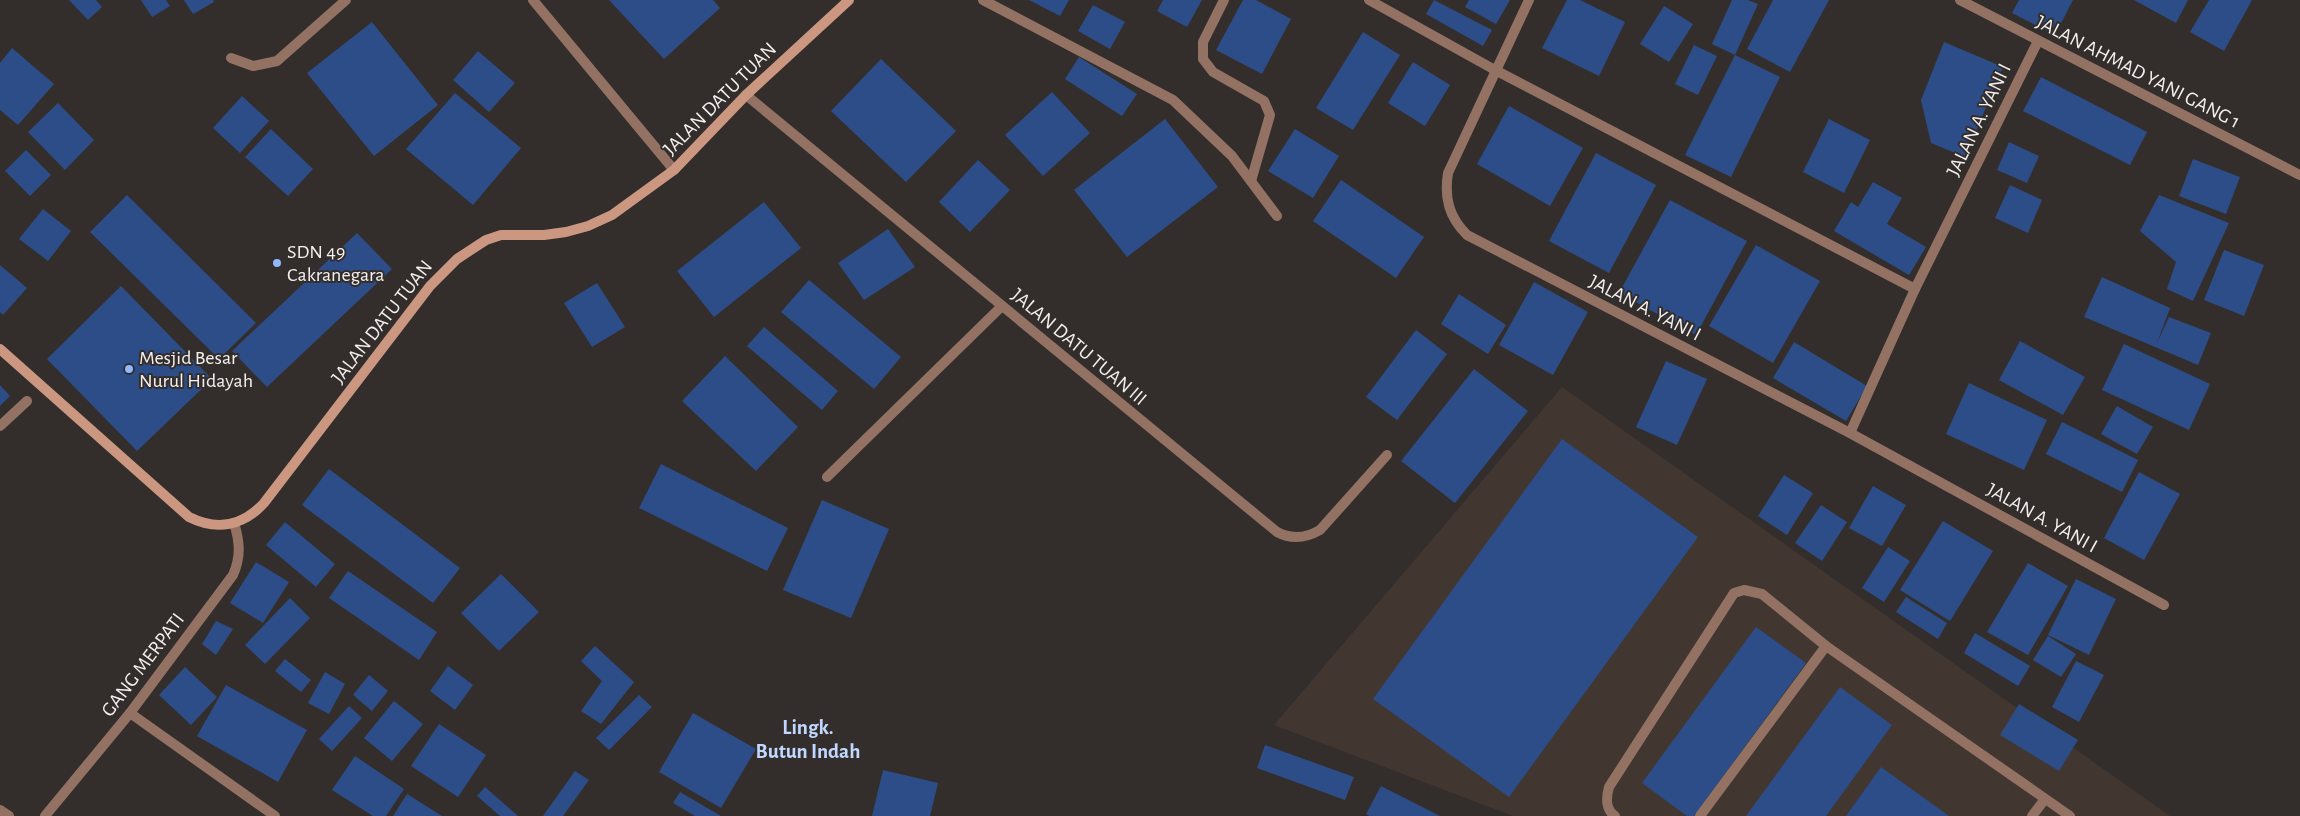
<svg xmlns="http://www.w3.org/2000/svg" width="2300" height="816" font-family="'Alegreya Sans',sans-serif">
  <rect width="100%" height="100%" fill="#332e2b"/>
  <path fill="#423631" d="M 1562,387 L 2170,816 L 1513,816 L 1274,725 Z"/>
  <g fill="#2d4d88">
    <path d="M 69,0 L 96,0 L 102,7 L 88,20 Z"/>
    <path d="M 141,0 L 166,0 L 170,6 L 152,17 Z"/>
    <path d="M 184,0 L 213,0 L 214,2 L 193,14 Z"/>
    <path d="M 609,0 L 713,0 L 720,8 L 664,59 Z"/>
    <path d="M 1029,0 L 1069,0 L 1060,16 Z"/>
    <path d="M 1163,0 L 1202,0 L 1187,27 L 1157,11 Z"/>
    <path d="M 1243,0 L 1256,0 L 1291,19 L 1262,74 L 1216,50 Z"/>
    <path d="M 1434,0 L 1492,30 L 1483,46 L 1426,14 Z"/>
    <path d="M 1469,0 L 1510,0 L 1496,24 L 1465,7 Z"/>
    <path d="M 1567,0 L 1580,0 L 1625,22 L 1599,76 L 1542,48 Z"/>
    <path d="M 1732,0 L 1748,0 L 1758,4 L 1735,55 L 1712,44 Z"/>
    <path d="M 1773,0 L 1829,0 L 1790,72 L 1747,49 Z"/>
    <path d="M 2019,0 L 2073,0 L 2055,35 L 2012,13 Z"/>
    <path d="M 2134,0 L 2188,0 L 2176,23 Z"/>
    <path d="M 2209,0 L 2252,0 L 2224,51 L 2190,32 Z"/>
    <path d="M 1093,5 L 1125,22 L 1110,49 L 1078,31 Z"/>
    <path d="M 1664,6 L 1693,24 L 1669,62 L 1640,44 Z"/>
    <path d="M 372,22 L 438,105 L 374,156 L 307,73 Z"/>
    <path d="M 1363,32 L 1400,55 L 1353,130 L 1316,108 Z"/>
    <path d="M 1944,42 L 2003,67 L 1965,157 L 1931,143 L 1921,100 Z"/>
    <path d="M 1694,45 L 1717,56 L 1698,95 L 1675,84 Z"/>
    <path d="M 12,48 L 54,84 L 18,125 L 0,110 L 0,63 Z"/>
    <path d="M 478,51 L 515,83 L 489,112 L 453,80 Z"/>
    <path d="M 1735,55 L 1780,77 L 1731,177 L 1685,155 Z"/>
    <path d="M 1079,57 L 1137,94 L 1122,116 L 1065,79 Z"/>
    <path d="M 881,59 L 956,131 L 906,182 L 831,111 Z"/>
    <path d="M 1413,62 L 1450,85 L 1425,126 L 1388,103 Z"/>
    <path d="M 2041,77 L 2147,132 L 2130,165 L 2023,111 Z"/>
    <path d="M 1052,92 L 1090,133 L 1043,176 L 1005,135 Z"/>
    <path d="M 455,93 L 521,148 L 473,205 L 406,149 Z"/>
    <path d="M 242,96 L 269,121 L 240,153 L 213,128 Z"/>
    <path d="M 58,103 L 94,140 L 65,170 L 28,132 Z"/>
    <path d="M 1509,106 L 1583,148 L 1550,206 L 1477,164 Z"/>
    <path d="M 1165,119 L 1218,187 L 1127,257 L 1074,190 Z"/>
    <path d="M 1829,119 L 1870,140 L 1844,193 L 1803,172 Z"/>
    <path d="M 271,129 L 313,169 L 288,196 L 245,157 Z"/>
    <path d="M 1295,129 L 1339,156 L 1313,198 L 1268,171 Z"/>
    <path d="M 2009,142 L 2039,156 L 2027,183 L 1997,170 Z"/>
    <path d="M 26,150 L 51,175 L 30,196 L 5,171 Z"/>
    <path d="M 1596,153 L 1656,185 L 1609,273 L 1549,241 Z"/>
    <path d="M 2193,159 L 2240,177 L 2226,214 L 2179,196 Z"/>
    <path d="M 978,160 L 1010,190 L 970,232 L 939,202 Z"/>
    <path d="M 1341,180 L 1424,237 L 1396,278 L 1313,221 Z"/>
    <path d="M 1873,182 L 1902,198 L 1887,224 L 1926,247 L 1909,275 L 1834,231 L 1851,202 L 1858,207 Z"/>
    <path d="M 2010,185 L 2042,200 L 2028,233 L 1995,218 Z"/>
    <path d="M 127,195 L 256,323 L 219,359 L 90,232 Z"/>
    <path d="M 2159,195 L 2229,223 L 2193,301 L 2167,289 L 2176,262 L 2140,231 Z"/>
    <path d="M 1670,200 L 1747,241 L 1696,335 L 1619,293 Z"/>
    <path d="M 764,202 L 801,248 L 714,317 L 677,271 Z"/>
    <path d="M 43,209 L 71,231 L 48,261 L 19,239 Z"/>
    <path d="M 888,229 L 915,267 L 864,300 L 838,263 Z"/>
    <path d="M 357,233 L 392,269 L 267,387 L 232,351 Z"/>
    <path d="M 1756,245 L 1820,281 L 1773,363 L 1709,326 Z"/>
    <path d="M 2224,250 L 2264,265 L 2244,316 L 2204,300 Z"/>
    <path d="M 0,265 L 27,288 L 3,315 L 0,312 Z"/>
    <path d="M 2102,277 L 2170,308 L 2157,343 L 2169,317 L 2211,333 L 2198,365 L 2084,317 Z"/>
    <path d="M 809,280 L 901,357 L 874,389 L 781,312 Z"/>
    <path d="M 1534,282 L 1588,312 L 1553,375 L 1499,345 Z"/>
    <path d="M 597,283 L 625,327 L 592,347 L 564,303 Z"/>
    <path d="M 121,286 L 212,379 L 137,451 L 47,359 Z"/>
    <path d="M 1459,294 L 1506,325 L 1488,354 L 1441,324 Z"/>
    <path d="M 764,327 L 838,391 L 822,410 L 747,346 Z"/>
    <path d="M 1416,330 L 1447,354 L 1397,420 L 1366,397 Z"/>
    <path d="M 2020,341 L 2085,377 L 2063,415 L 1999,380 Z"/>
    <path d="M 1794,342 L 1867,386 L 1846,421 L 1773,378 Z"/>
    <path d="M 2124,344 L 2210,384 L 2189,430 L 2102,390 Z"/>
    <path d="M 725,356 L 798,427 L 756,471 L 682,401 Z"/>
    <path d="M 1666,361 L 1707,379 L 1677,445 L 1636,427 Z"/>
    <path d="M 1474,369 L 1528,411 L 1455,503 L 1401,461 Z"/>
    <path d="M 1969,383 L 2047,420 L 2024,470 L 1946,434 Z"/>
    <path d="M 0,385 L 10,396 L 0,406 Z"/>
    <path d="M 2117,406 L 2153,427 L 2137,454 L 2101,434 Z"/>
    <path d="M 2062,422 L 2138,460 L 2122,492 L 2046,454 Z"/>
    <path d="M 1562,439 L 1698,537 L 1509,797 L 1373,699 Z"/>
    <path d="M 661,464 L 788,528 L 767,571 L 639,508 Z"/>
    <path d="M 329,469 L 460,568 L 433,603 L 302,505 Z"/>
    <path d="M 2139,472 L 2180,494 L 2144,560 L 2104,538 Z"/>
    <path d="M 1784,475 L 1813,493 L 1787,535 L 1758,516 Z"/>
    <path d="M 1873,486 L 1906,505 L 1882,546 L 1849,528 Z"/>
    <path d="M 822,500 L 889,529 L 851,618 L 783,590 Z"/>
    <path d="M 1821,505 L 1847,522 L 1822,561 L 1795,543 Z"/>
    <path d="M 1943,521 L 1993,551 L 1950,621 L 1900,590 Z"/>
    <path d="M 285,522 L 335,564 L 316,587 L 266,545 Z"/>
    <path d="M 1888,547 L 1910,561 L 1884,602 L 1862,588 Z"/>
    <path d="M 256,562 L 289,582 L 263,623 L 230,603 Z"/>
    <path d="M 2028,563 L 2068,586 L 2028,655 L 1987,632 Z"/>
    <path d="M 348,571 L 437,632 L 419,660 L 329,598 Z"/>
    <path d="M 501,574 L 539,612 L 499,651 L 461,613 Z"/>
    <path d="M 2076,579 L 2116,599 L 2089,655 L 2048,635 Z"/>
    <path d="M 1906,597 L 1947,623 L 1938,639 L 1896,612 Z"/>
    <path d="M 290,598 L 310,618 L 265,664 L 245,645 Z"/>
    <path d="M 216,621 L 233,629 L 216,655 L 202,644 Z"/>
    <path d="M 1756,627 L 1806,663 L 1694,816 L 1687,816 L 1642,783 Z"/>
    <path d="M 1975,633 L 2030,666 L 2018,686 L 1964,653 Z"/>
    <path d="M 2048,636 L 2076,654 L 2061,677 L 2033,660 Z"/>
    <path d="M 595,646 L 634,682 L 601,724 L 581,711 L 602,681 L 581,661 Z"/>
    <path d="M 285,659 L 311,680 L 301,692 L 275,671 Z"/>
    <path d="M 2076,661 L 2104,675 L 2079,722 L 2052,707 Z"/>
    <path d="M 448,666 L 473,685 L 455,710 L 430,691 Z"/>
    <path d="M 185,667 L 217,697 L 191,725 L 159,695 Z"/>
    <path d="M 325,672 L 345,684 L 329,714 L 308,703 Z"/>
    <path d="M 369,675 L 388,691 L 372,711 L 353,695 Z"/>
    <path d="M 226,685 L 307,730 L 278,782 L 197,736 Z"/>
    <path d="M 1840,687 L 1892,725 L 1826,816 L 1746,816 Z"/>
    <path d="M 639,695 L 652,707 L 609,750 L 596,738 Z"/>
    <path d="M 394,701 L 423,724 L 392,761 L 364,738 Z"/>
    <path d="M 2019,704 L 2078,740 L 2059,771 L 2000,735 Z"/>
    <path d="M 349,706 L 362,718 L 332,751 L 319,739 Z"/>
    <path d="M 693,713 L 756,749 L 721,808 L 659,772 Z"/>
    <path d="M 439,724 L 486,755 L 458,797 L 411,766 Z"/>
    <path d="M 1265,745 L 1354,777 L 1345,800 L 1257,768 Z"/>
    <path d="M 355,756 L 404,789 L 386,816 L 373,816 L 332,790 Z"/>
    <path d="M 1881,767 L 1949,816 L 1846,816 Z"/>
    <path d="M 883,770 L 938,783 L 930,816 L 872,816 Z"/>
    <path d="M 575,771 L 589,780 L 563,816 L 543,816 Z"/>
    <path d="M 1381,786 L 1440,816 L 1370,816 L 1366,814 Z"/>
    <path d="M 485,787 L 518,816 L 500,816 L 477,796 Z"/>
    <path d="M 680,792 L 721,816 L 695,816 L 673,803 Z"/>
    <path d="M 407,794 L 442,816 L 393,816 Z"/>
  </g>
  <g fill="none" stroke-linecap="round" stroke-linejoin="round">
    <g stroke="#937264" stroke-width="10">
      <path d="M 1615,816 C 1605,809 1606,798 1609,787 L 1734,593 L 1744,590 L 1762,594 L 1826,646 L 2070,816"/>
      <path d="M 1700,816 L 1826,646"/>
      <path d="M 2032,816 L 2045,799"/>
    </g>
    <g stroke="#937264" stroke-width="10">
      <path d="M 533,0 L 674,170"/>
      <path d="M 983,0 L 1173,100 L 1232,156 L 1277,216"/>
      <path d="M 1224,0 L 1203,42 L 1203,59 L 1213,72 L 1264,101 L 1270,115 L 1251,181"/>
      <path d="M 1369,0 L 1495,70 L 1915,289"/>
      <path d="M 1529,0 L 1448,173 C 1444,198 1449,217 1467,235 L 1850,433 L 2164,605"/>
      <path d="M 1960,0 L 2300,175"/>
      <path d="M 231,58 L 253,66 L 277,61 L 346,0"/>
      <path d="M 746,95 L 1277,532 C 1292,540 1306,538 1320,530 L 1387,455"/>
      <path d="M 0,426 L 27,401"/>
      <path d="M 1850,433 L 1915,289 L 2038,41"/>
      <path d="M 827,477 L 1002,306"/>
      <path d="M 130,713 L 275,816"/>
      <path d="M 0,810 L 9,816"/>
      <path d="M 45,816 L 130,713 L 233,575 C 241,557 240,542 234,523"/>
    </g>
    <path stroke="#cc9781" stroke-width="10" d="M 0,349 L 189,517 C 217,531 243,526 264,503 L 430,286 L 457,259 L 486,240 L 501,235 L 544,235 L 566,232 L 588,226 L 612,215 L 674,170 L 746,95 L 849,0"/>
  </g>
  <g fill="#90b8fd" stroke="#332e2b" stroke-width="2">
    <circle cx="277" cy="263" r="5"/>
    <circle cx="129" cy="369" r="5"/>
  </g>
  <g text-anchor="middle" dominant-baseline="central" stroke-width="4" stroke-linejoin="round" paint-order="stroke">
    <g font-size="20" fill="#f4f0ef" stroke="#332e2b">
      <text transform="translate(2138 72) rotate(27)">JALAN AHMAD YANI GANG 1</text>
      <text transform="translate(720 99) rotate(-45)">JALAN DATU TUAN</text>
      <text transform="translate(1979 120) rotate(-64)">JALAN A. YANI I</text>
      <text transform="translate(1645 308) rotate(27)">JALAN A. YANI I</text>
      <text transform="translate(382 322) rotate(-52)">JALAN DATU TUAN</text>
      <text transform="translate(1079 347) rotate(40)">JALAN DATU TUAN III</text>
      <text transform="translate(2042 518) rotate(29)">JALAN A. YANI I</text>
      <text transform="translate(143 665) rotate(-53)">GANG MERPATI</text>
    </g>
    <g font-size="20" fill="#f4f0ef" stroke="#332e2b" text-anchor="start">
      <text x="287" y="252">SDN 49<tspan x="287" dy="23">Cakranegara</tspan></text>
      <text x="139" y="358">Mesjid Besar<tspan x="139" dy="23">Nurul Hidayah</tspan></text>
    </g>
    <g font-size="21" font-weight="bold" fill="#c0d7ff" stroke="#332e2b">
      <text x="808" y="727">Lingk.<tspan x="808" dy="24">Butun Indah</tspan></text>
    </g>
  </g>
</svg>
